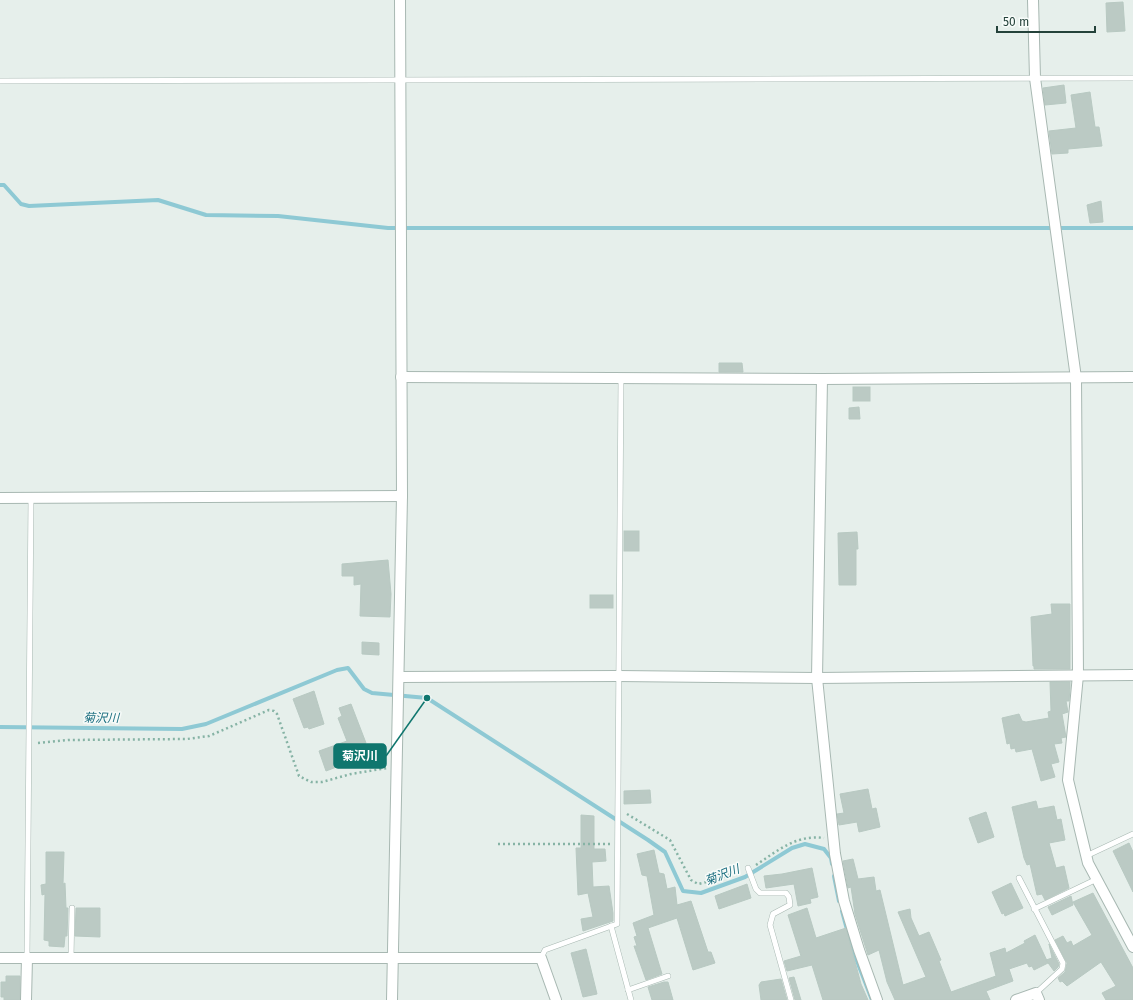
<svg xmlns="http://www.w3.org/2000/svg" width="1133" height="1000" font-family="'Fira Sans','Noto Sans JP',sans-serif">
  <rect width="100%" height="100%" fill="#e6efeb"/>
  <g fill="none" stroke-linecap="round" stroke-linejoin="round">
    <g stroke="#8ec9d4" stroke-width="4">
      <path d="M 0,185 L 4,185 L 21,204 L 29,206 L 158,200 L 206,215 L 278,216 L 388,228 L 1133,228"/>
      <path d="M 0,727 L 182,729 L 206,724 L 337,670 L 348,668 L 364,689 L 372,693 L 427,698 L 648,840 L 665,852 L 683,891 L 701,893 L 745,877 L 792,848 L 805,844 L 824,849 L 831,858 L 832,864"/>
      <path d="M 834,876 L 839,901"/>
      <path d="M 842,911 L 852,948 L 872,1000"/>
    </g>
  </g>
  <g fill="#bbcac4" stroke="#b8c9c2">
    <path d="M 1123,2 L 1125,31 L 1107,32 L 1106,3 Z"/>
    <path d="M 1064,85 L 1066,103 L 1045,105 L 1043,88 Z"/>
    <path d="M 1090,92 L 1095,127 L 1099,127 L 1102,146 L 1068,149 L 1068,153 L 1052,154 L 1049,131 L 1076,128 L 1071,95 Z"/>
    <path d="M 1101,201 L 1103,222 L 1090,223 L 1087,205 Z"/>
    <path d="M 719,363 L 742,363 L 743,372 L 719,372 Z"/>
    <rect x="853" y="387" width="17" height="14"/>
    <path d="M 859,407 L 860,419 L 849,419 L 849,408 Z"/>
    <rect x="624" y="531" width="15" height="20"/>
    <path d="M 857,532 L 858,549 L 856,549 L 856,585 L 839,585 L 838,533 Z"/>
    <path d="M 388,560 L 391,594 L 390,617 L 360,616 L 361,584 L 354,585 L 354,576 L 342,576 L 342,564 Z"/>
    <rect x="590" y="595" width="23" height="13"/>
    <path d="M 1051,604 L 1070,604 L 1070,669 L 1034,669 L 1034,666 L 1033,666 L 1031,617 L 1052,614 Z"/>
    <path d="M 362,642 L 379,643 L 379,655 L 362,654 Z"/>
    <path d="M 1050,682 L 1070,682 L 1070,688 L 1069,701 L 1066,701 L 1068,712 L 1062,714 L 1066,737 L 1061,738 L 1062,743 L 1054,744 L 1059,762 L 1051,764 L 1055,777 L 1041,781 L 1032,749 L 1016,752 L 1015,748 L 1011,749 L 1010,743 L 1007,744 L 1002,718 L 1019,714 L 1022,721 L 1026,722 L 1049,718 L 1048,712 L 1051,711 Z"/>
    <path d="M 314,691 L 324,724 L 309,729 L 308,727 L 304,728 L 293,699 Z"/>
    <path d="M 351,704 L 366,743 L 362,745 L 369,762 L 358,766 L 355,760 L 326,771 L 319,751 L 347,741 L 338,718 L 342,716 L 339,708 Z"/>
    <path d="M 868,789 L 872,809 L 876,808 L 880,827 L 859,832 L 857,822 L 839,825 L 837,814 L 844,813 L 840,794 Z"/>
    <path d="M 650,790 L 651,803 L 624,804 L 624,791 Z"/>
    <path d="M 1036,801 L 1038,809 L 1054,806 L 1057,820 L 1061,819 L 1065,840 L 1049,843 L 1056,868 L 1064,866 L 1069,888 L 1045,900 L 1042,894 L 1037,895 L 1030,864 L 1027,865 L 1024,858 L 1012,807 Z"/>
    <path d="M 986,812 L 994,837 L 978,843 L 969,818 Z"/>
    <path d="M 581,815 L 594,816 L 594,849 L 605,849 L 606,861 L 592,862 L 593,887 L 609,886 L 613,913 L 613,921 L 583,931 L 581,919 L 593,917 L 588,893 L 578,895 L 576,848 L 581,848 Z"/>
    <path d="M 1129,843 L 1133,852 L 1133,892 L 1113,851 Z"/>
    <path d="M 654,850 L 659,873 L 664,874 L 667,889 L 675,887 L 677,905 L 691,901 L 708,952 L 711,952 L 715,963 L 693,970 L 677,918 L 648,928 L 662,974 L 646,980 L 634,946 L 637,946 L 634,937 L 637,936 L 633,923 L 654,915 L 647,876 L 642,875 L 637,854 Z"/>
    <path d="M 46,852 L 64,852 L 63,884 L 65,883 L 66,908 L 68,908 L 67,936 L 65,936 L 64,947 L 49,946 L 49,941 L 44,940 L 45,894 L 42,895 L 41,885 L 46,884 Z"/>
    <path d="M 853,859 L 858,879 L 874,877 L 876,891 L 880,890 L 903,985 L 926,977 L 898,912 L 910,909 L 911,918 L 919,936 L 929,932 L 941,960 L 939,961 L 951,992 L 996,976 L 990,953 L 1005,948 L 1006,953 L 1025,943 L 1024,941 L 1035,935 L 1048,963 L 1034,970 L 1032,966 L 1029,967 L 1027,963 L 1009,969 L 1013,981 L 986,991 L 990,1000 L 895,1000 L 887,982 L 879,950 L 868,955 L 855,914 L 851,887 L 848,888 L 843,861 Z"/>
    <path d="M 812,868 L 818,897 L 810,899 L 811,903 L 798,906 L 794,884 L 766,888 L 764,876 L 782,874 Z"/>
    <path d="M 1011,883 L 1023,908 L 1005,916 L 1004,913 L 1002,914 L 992,892 Z"/>
    <path d="M 747,884 L 751,898 L 719,909 L 715,896 Z"/>
    <path d="M 1093,893 L 1133,968 L 1133,1000 L 1106,1000 L 1102,993 L 1116,986 L 1101,962 L 1067,986 L 1062,981 L 1060,982 L 1058,978 L 1065,972 L 1067,963 L 1055,940 L 1063,936 L 1067,943 L 1071,941 L 1073,946 L 1092,935 L 1073,902 Z"/>
    <path d="M 1071,896 L 1073,905 L 1052,915 L 1048,907 Z"/>
    <path d="M 76,908 L 100,908 L 100,937 L 75,936 Z"/>
    <path d="M 807,908 L 816,938 L 846,928 L 861,984 L 868,1000 L 823,1000 L 812,965 L 787,971 L 784,961 L 801,956 L 788,915 Z"/>
    <path d="M 1049,944 L 1059,964 L 1058,967 L 1054,971 L 1046,960 L 1052,958 Z"/>
    <path d="M 586,949 L 597,994 L 583,997 L 571,953 Z"/>
    <path d="M 6,976 L 20,976 L 20,1000 L 4,1000 L 4,997 L 1,997 L 1,982 L 6,982 Z"/>
    <path d="M 794,977 L 801,1000 L 795,1000 L 789,978 Z"/>
    <path d="M 781,979 L 787,1000 L 761,1000 L 759,985 L 761,982 Z"/>
    <path d="M 664,982 L 668,982 L 673,1000 L 652,1000 L 648,987 Z"/>
  </g>
  <g fill="none" stroke-linecap="round" stroke-linejoin="round">
    <g stroke="#a8b8b2" stroke-width="6">
      <g id="lane">
        <path d="M 0,81 L 1133,78"/>
        <path d="M 1086,856 L 1133,834"/>
        <path d="M 748,868 L 756,889 L 760,893 L 786,893 L 789,897 L 790,905 L 773,914 L 770,925 L 791,1000"/>
        <path d="M 1019,878 L 1063,963 L 1062,969 L 1036,993"/>
        <path d="M 1034,909 L 1097,879"/>
        <path d="M 611,926 L 631,1000"/>
        <path d="M 27,958 L 31,498"/>
        <path d="M 71,958 L 72,908"/>
        <path d="M 541,958 L 545,950 L 617,924 L 621,377"/>
        <path d="M 628,990 L 668,976"/>
      </g>
    </g>
    <g stroke="#a8b8b2" stroke-width="12">
      <g id="street">
        <path d="M 1033,0 L 1035,78 L 1076,378 L 1078,675 L 1068,780 L 1088,863 L 1133,947"/>
        <path d="M 401,377 L 822,379 L 1133,377"/>
        <path d="M 822,379 L 817,678 L 835,854 L 844,901 L 859,950 L 877,1000"/>
        <path d="M 0,498 L 402,496"/>
        <path d="M 399,677 L 618,676 L 817,678 L 1133,675"/>
        <path d="M 0,958 L 541,958 L 556,1000"/>
        <path d="M 26,1000 L 27,958"/>
        <path d="M 392,1000 L 402,496 L 400,0"/>
        <path d="M 1016,1000 L 1036,993 L 1039,1000"/>
      </g>
    </g>
    <g stroke="#86b3a5" stroke-width="2.5" stroke-dasharray="2 3" stroke-linecap="butt">
      <path d="M 38,743 L 68,740 L 187,739 L 209,736 L 269,710 L 274,711 L 277,714 L 299,776 L 311,782 L 322,782 L 351,774 L 387,768"/>
      <path d="M 627,814 L 670,840 L 691,880 L 698,884 L 707,882 L 740,871"/>
      <path d="M 498,844 L 610,844"/>
      <path d="M 756,865 C 777,851 797,834 824,838"/>
    </g>
    <use href="#lane" stroke="#fff" stroke-width="5"/>
    <use href="#street" stroke="#fff" stroke-width="10"/>
  </g>
  <g text-anchor="middle" dominant-baseline="central" stroke-width="3" stroke-linejoin="round" paint-order="stroke">
    <g font-size="12" font-style="italic" fill="#1c6f80" stroke="#f7fbf9">
      <text transform="translate(101 718) rotate(1)">菊沢川</text>
      <text transform="translate(722 875) rotate(-21)">菊沢川</text>
    </g>
  </g>
  <path fill="none" stroke="#0f766e" stroke-width="1.5" d="M427 698L386 756"/>
  <circle fill="#0f766e" stroke="#f7fbf9" stroke-width="1.5" cx="427" cy="698" r="4"/>
  <rect fill="#0f766e" stroke="#0f766e" stroke-width="1.5" x="334" y="744" width="52" height="24" rx="4"/>
  <g font-size="12" text-anchor="middle" font-weight="bold" fill="#fff">
    <text x="360" y="760">菊沢川</text>
  </g>
  <path d="M997 26v6h98v-6" fill="none" stroke="#24423a" stroke-width="2"/>
  <text x="1003" y="26" font-size="12" fill="#24423a" stroke="#f7fbf9" stroke-width="3" paint-order="stroke">50 m</text>
</svg>
